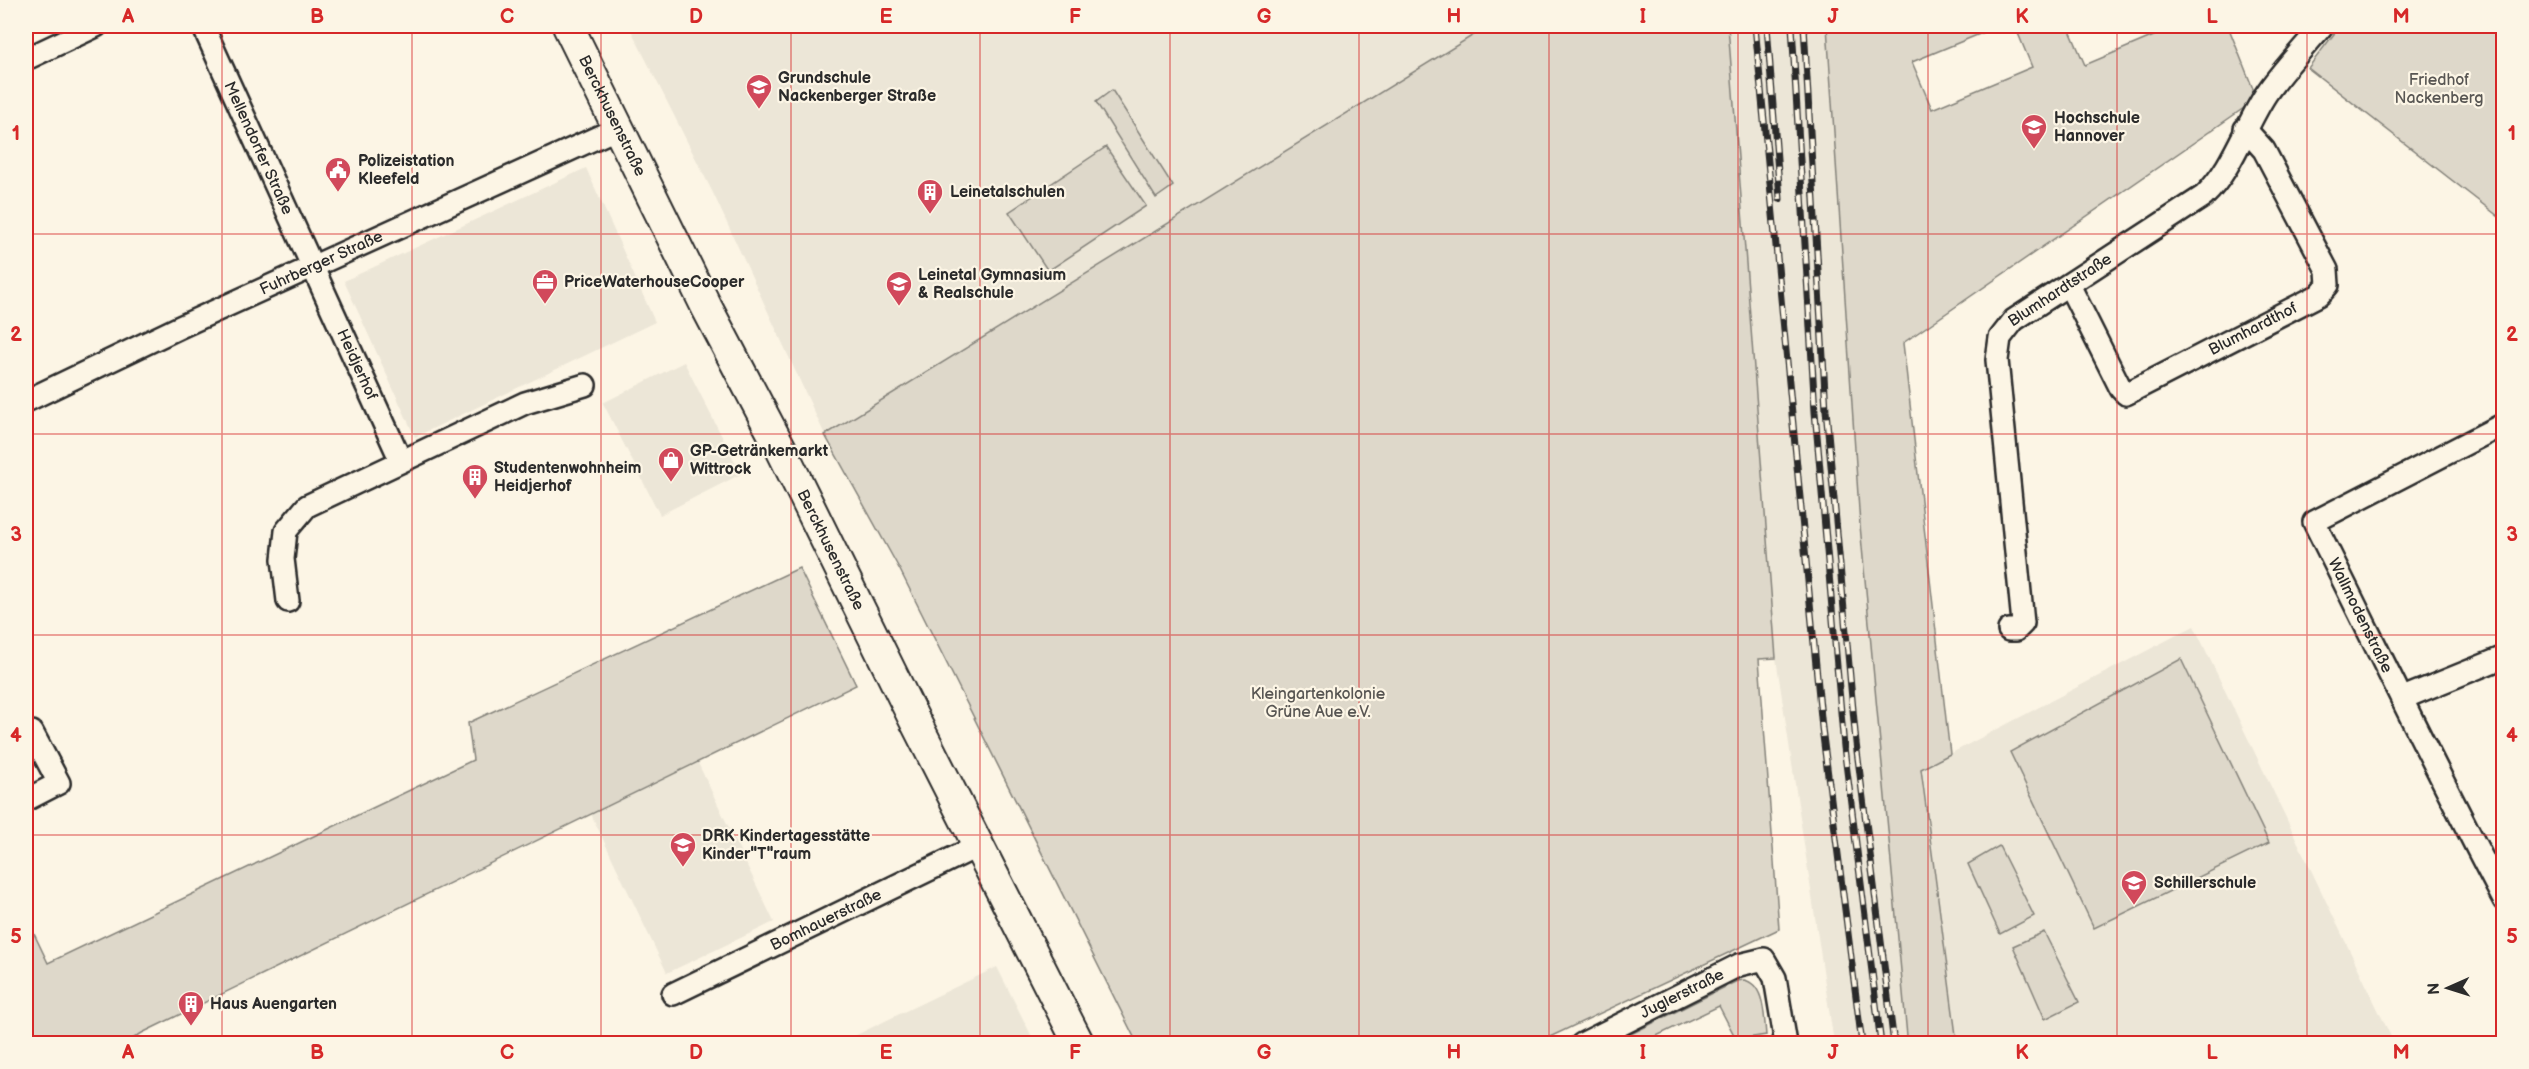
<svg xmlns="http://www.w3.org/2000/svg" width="2529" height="1069" font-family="'Balsamiq Sans',sans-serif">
  <rect width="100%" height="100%" fill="#fcf5e5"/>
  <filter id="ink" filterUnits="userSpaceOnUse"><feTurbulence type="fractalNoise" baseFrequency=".0167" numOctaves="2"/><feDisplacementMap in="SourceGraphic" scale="12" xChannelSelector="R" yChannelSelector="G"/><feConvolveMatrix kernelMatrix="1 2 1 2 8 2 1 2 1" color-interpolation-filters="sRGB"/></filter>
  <g filter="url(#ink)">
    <g fill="#ece6d7">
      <path d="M 629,26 L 1488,26 L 825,435 L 714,195 Z"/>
      <path d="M 1728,26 L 1827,26 L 1860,525 L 1908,1043 L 1834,1043 L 1776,658 Z"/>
      <path d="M 586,168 L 655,322 L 415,437 L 344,281 Z"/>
      <path d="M 684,362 L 741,474 L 660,515 L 603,403 Z"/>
      <path d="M 2194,626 L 2394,1043 L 1957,1043 L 1921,769 Z"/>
      <path d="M 698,763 L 774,922 L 667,973 L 591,814 Z"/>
      <path d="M 997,967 L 1035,1043 L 842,1042 L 916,1006 Z"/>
    </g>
    <g fill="#ded8ca" stroke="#84827a" stroke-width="1.5">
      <path d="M 1488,26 L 1728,26 L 1776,658 L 1759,659 L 1779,929 L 1537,1043 L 1137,1043 L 900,570 L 825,435 Z"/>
      <path d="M 1827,26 L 1999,26 L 1912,62 L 1932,109 L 2032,67 L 2015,26 L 2068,26 L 2085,65 L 2156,35 L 2152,26 L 2228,26 L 2257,99 L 1903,343 L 1950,754 L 1921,769 L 1957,1043 L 1908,1043 L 1907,1036 L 1860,525 Z"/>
      <path d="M 2340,26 L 2503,26 L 2503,220 L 2308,68 Z"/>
      <path d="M 1112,90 L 1173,186 L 1156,198 L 1096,102 Z"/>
      <path d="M 1106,147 L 1146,206 L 1048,271 L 1009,212 Z"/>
      <path d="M 799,568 L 856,685 L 142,1033 L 126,1043 L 26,1043 L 26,917 L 48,963 L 473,760 L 468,723 Z"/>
      <path d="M 2181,659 L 2269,843 L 2094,928 L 2010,752 Z"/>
      <path d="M 1999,846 L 2034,916 L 2000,934 L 1968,864 Z"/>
      <path d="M 2044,932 L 2079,1002 L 2045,1019 L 2013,946 Z"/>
      <path d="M 1744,980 C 1765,984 1764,1017 1766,1035 L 1735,1040 L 1735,1043 L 1718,1043 L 1734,1035 L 1719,1006 L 1642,1043 L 1613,1043 L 1737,981 Z"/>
    </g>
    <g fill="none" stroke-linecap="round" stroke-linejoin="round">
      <g stroke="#2b2b2b" stroke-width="26">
        <g id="street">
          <path id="s1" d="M 203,26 L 401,461"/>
          <path d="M 26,59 L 96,26"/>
          <path id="s2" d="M 2069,285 L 2121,389 L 2126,394 L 2319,295 L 2328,285 L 2327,270 L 2264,150 L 2245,129"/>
          <path id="s3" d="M 26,401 L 180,327 L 618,128"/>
          <path id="s4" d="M 2504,424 L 2314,522 C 2377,648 2438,775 2504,900"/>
          <path d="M 288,601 L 283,559 L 286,531 L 307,506 L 525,403 L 585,385"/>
          <path id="s5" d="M 2009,630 L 2016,630 L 2023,623 L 1997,360 L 2000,338 L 2014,320 L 2204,196 C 2233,168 2244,128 2266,94 C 2282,70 2304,48 2322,26"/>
          <path d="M 2403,698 L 2504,657"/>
          <path d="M 26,735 L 32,732 L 59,783 L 26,800"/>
          <path id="s6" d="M 673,994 L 978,846"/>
          <path id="s7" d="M 1582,1044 L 1739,965 L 1764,959 L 1775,978 L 1786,1044"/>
        </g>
      </g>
      <g stroke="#2b2b2b" stroke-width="34">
        <g id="secondary">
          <path id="s8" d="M 568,26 L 707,308 L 781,449 L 913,717 L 1079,1044"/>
        </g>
      </g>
      <use href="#street" stroke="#fcf5e5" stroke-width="21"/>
      <use href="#secondary" stroke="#fcf5e5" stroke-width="30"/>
      <g stroke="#2b2b2b" stroke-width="7">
        <g id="rail">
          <path d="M 1755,26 L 1822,728 L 1862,1044"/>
          <path d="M 1767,26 L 1780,199"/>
          <path d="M 1792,26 L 1815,412 L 1844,747 L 1881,1044"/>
          <path d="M 1804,26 L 1826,410 L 1856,743 L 1894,1044"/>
        </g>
      </g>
      <use href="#rail" stroke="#fcf5e5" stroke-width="4.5" stroke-dasharray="14" stroke-linecap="butt"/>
    </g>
  </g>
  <path fill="none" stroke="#d62828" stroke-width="1.5" stroke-opacity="0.55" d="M 222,26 L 222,1044M 412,26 L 412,1044M 601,26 L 601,1044M 791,26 L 791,1044M 980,26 L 980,1044M 1170,26 L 1170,1044M 1359,26 L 1359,1044M 1549,26 L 1549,1044M 1738,26 L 1738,1044M 1928,26 L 1928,1044M 2117,26 L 2117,1044M 2307,26 L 2307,1044M 26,234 L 2504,234M 26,434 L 2504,434M 26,635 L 2504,635M 26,835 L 2504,835"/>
  <defs>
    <g id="school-pin" transform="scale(1.35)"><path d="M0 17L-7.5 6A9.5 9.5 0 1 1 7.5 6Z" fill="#d1495b" stroke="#fcf5e5"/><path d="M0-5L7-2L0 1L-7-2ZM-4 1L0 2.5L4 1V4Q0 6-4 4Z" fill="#fff"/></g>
    <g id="university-pin" transform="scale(1.35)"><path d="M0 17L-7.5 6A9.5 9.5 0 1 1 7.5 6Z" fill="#d1495b" stroke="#fcf5e5"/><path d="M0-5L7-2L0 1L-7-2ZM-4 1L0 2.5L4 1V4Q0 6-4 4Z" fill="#fff"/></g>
    <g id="civic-pin" transform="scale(1.35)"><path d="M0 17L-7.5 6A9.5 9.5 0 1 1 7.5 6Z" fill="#d1495b" stroke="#fcf5e5"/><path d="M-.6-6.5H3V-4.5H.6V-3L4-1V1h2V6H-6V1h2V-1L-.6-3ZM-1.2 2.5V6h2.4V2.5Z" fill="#fff"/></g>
    <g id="building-pin" transform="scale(1.35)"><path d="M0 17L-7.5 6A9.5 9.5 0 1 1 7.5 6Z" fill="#d1495b" stroke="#fcf5e5"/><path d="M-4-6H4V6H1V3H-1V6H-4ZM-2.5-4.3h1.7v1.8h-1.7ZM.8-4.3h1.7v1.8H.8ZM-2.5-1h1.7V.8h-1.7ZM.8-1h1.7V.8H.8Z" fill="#fff"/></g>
    <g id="office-pin" transform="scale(1.35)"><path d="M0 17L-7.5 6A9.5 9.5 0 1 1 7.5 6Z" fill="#d1495b" stroke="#fcf5e5"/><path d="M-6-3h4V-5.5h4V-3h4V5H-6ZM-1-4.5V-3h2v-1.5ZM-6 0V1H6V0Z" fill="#fff"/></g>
    <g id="shop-pin" transform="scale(1.35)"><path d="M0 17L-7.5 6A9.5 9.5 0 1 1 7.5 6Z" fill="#d1495b" stroke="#fcf5e5"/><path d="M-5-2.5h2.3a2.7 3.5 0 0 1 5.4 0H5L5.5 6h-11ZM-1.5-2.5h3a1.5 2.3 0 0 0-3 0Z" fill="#fff"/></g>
  </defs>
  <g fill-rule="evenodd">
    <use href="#school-pin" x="759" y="87"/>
    <use href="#university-pin" x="2034" y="127"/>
    <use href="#civic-pin" x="338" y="170"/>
    <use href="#building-pin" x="930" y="192"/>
    <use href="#office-pin" x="545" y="282"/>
    <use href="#school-pin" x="899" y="284"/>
    <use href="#shop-pin" x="671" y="460"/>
    <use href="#building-pin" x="475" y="477"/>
    <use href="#school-pin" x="683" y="845"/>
    <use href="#school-pin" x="2134" y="883"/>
    <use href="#building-pin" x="191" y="1004"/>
  </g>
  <g text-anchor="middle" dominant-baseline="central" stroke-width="4.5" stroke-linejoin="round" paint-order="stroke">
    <g font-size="16" font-weight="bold" fill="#2b2b2b" stroke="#fcf5e5" text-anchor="start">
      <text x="778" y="78">Grundschule<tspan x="778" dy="18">Nackenberger Straße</tspan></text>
      <text x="2054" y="118">Hochschule<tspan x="2054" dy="18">Hannover</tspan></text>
      <text x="358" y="161">Polizeistation<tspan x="358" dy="18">Kleefeld</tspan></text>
      <text x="950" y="192">Leinetalschulen</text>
      <text x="918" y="275">Leinetal Gymnasium<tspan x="918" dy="18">&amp; Realschule</tspan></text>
      <text x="564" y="282">PriceWaterhouseCooper</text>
      <text x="690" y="451">GP-Getränkemarkt<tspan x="690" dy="18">Wittrock</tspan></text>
      <text x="494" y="468">Studentenwohnheim<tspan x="494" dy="18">Heidjerhof</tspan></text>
      <text x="702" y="836">DRK Kindertagesstätte<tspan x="702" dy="18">Kinder"T"raum</tspan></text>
      <text x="2154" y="883">Schillerschule</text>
      <text x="210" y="1004">Haus Auengarten</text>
    </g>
    <g font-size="16" fill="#585653" stroke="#fcf5e5">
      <text x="2439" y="80">Friedhof<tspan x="2439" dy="18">Nackenberg</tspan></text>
      <text x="1318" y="694">Kleingartenkolonie<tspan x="1318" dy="18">Grüne Aue e.V.</tspan></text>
    </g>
    <g font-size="16" fill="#2b2b2b" stroke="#fcf5e5">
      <text stroke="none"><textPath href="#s8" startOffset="100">Berckhusenstraße</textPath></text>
      <text stroke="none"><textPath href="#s1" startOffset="134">Mellendorfer Straße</textPath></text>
      <text stroke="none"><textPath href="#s3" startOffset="326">Fuhrberger Straße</textPath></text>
      <text stroke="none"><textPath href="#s5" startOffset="381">Blumhardtstraße</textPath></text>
      <text stroke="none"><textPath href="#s2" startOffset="266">Blumhardthof</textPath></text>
      <text stroke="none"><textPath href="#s1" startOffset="372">Heidjerhof</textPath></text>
      <text stroke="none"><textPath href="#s8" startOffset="586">Berckhusenstraße</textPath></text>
      <text stroke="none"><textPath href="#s4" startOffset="318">Wallmodenstraße</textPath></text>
      <text stroke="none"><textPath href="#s6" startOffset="170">Bomhauerstraße</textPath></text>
      <text stroke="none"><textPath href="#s7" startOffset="112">Juglerstraße</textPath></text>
    </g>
  </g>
  <rect width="2529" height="1069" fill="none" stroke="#fcf5e5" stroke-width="66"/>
  <g transform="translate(2448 988) rotate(267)" stroke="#fcf5e5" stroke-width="4.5" paint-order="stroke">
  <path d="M0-4.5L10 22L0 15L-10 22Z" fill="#2b2b2b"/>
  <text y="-9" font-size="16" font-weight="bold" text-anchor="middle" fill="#2b2b2b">N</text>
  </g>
  <rect x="33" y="33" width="2463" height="1003" fill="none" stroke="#d62828" stroke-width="2"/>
  <g font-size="20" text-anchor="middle" font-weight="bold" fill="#d62828">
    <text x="128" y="23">A</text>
    <text x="317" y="23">B</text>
    <text x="507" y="23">C</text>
    <text x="696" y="23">D</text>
    <text x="886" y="23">E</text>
    <text x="1075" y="23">F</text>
    <text x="1264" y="23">G</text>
    <text x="1454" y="23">H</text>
    <text x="1643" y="23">I</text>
    <text x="1833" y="23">J</text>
    <text x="2022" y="23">K</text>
    <text x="2212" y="23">L</text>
    <text x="2401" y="23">M</text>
    <text x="16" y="140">1</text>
    <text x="2512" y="140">1</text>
    <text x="16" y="341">2</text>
    <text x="2512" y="341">2</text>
    <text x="16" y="541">3</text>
    <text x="2512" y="541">3</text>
    <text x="16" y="742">4</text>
    <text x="2512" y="742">4</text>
    <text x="16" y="943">5</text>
    <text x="2512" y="943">5</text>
    <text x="128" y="1059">A</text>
    <text x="317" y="1059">B</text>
    <text x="507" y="1059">C</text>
    <text x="696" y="1059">D</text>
    <text x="886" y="1059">E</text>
    <text x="1075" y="1059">F</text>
    <text x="1264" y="1059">G</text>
    <text x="1454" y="1059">H</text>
    <text x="1643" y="1059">I</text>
    <text x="1833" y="1059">J</text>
    <text x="2022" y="1059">K</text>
    <text x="2212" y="1059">L</text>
    <text x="2401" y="1059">M</text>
  </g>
</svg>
